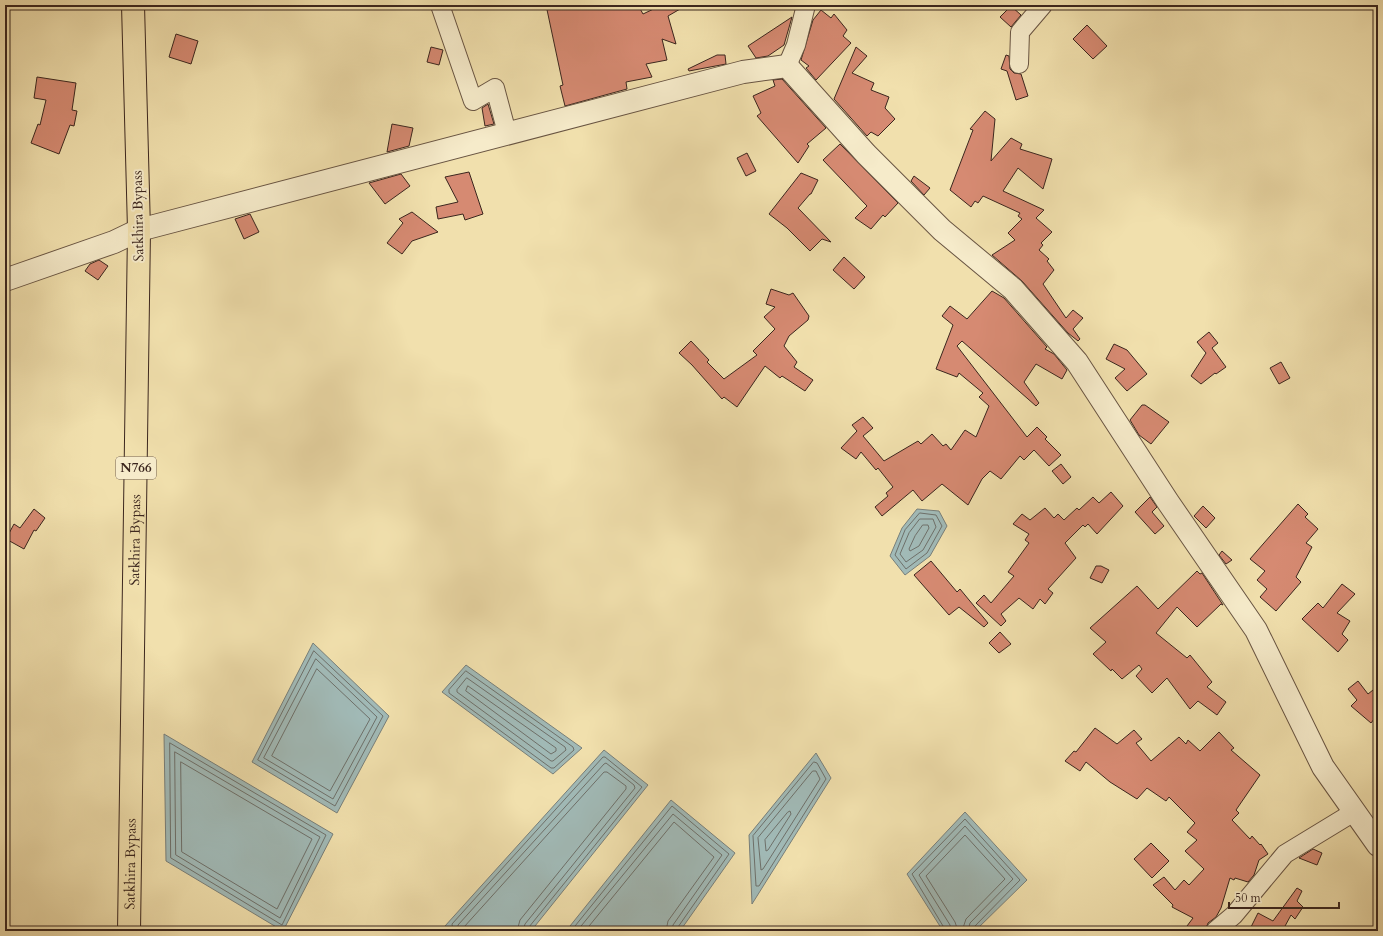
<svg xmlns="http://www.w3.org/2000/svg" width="1383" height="936" font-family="Cardo,serif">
  <rect width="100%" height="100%" fill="#f1e0ad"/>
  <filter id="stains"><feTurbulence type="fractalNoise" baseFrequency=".005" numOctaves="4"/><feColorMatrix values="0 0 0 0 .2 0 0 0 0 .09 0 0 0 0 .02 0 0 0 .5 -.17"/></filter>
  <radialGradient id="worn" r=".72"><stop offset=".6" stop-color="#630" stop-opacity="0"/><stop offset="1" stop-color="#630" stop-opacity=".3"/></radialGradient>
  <g fill="#a1bab7" stroke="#787f7a">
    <path d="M 917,509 L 939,511 L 947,526 L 930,556 L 905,575 L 890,556 L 902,528 Z"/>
    <path d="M 313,643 L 389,716 L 337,813 L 252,762 Z"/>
    <path d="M 466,665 L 582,748 L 553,774 L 442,692 Z"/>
    <path d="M 164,734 L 333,834 L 283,931 L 166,861 Z"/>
    <path d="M 604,750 L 648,785 L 531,931 L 450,931 L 445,926 Z"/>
    <path d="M 816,753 L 831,778 L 752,904 L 749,835 Z"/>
    <path d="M 671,800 L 735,853 L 680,931 L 566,931 Z"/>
    <path d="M 965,812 L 1027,880 L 975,931 L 943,931 L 907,874 Z"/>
  </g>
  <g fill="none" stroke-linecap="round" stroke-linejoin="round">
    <g stroke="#6e706a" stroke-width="1">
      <path d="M 920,513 L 936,515 L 942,526 L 927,553 L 906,569 L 895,555 L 905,530 Z"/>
      <path d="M 920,519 L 933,519 L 936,527 L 923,550 L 906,562 L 900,554 L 909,533 Z"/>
      <path d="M 923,525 L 928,525 L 929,528 L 919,546 L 910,551 L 909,549 L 915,536 Z"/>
      <path d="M 314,651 L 383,716 L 335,806 L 258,760 Z"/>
      <path d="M 316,659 L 377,717 L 333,799 L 264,758 Z"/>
      <path d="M 317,669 L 370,719 L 330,791 L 272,756 Z"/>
      <path d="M 466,671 L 573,747 L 574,750 L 554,768 L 551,768 L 449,693 L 449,690 Z"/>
      <path d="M 467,678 L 565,747 L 566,750 L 553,761 L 551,761 L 457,692 L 457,690 Z"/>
      <path d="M 468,686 L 556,748 L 556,751 L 551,754 L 466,691 Z"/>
      <path d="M 170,743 L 326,835 L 282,925 L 171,858 Z"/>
      <path d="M 175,752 L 320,837 L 280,918 L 176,855 Z"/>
      <path d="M 181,762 L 312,839 L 277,909 L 182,852 Z"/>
      <path d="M 814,762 L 817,763 L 826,779 L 759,886 L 756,886 L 753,836 Z"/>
      <path d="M 813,771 L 816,771 L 820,779 L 763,869 L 761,870 L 758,838 Z"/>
      <path d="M 788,812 L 790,811 L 791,814 L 768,850 L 766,851 L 765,840 Z"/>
      <path d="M 453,931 L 452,924 L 603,757 L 605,757 L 642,787 L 529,927 L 528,931"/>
      <path d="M 458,931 L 458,925 L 604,764 L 606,763 L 634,785 L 635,788 L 525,924 L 523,931"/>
      <path d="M 464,931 L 464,927 L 604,772 L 607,772 L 626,786 L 626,789 L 520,920 L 517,931"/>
      <path d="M 571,931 L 672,806 L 729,854 L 678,927 L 677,931"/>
      <path d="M 577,931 L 673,814 L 722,855 L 673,925 L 672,931"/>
      <path d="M 585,931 L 674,822 L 714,857 L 668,921 L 666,931"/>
      <path d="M 946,931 L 912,874 L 965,819 L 1020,880 L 974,927 L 973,931"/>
      <path d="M 951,931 L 950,925 L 919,875 L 965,826 L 1013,879 L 970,923 L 968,931"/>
      <path d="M 958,931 L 955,922 L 926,876 L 965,835 L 1005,879 L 966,919 L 962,931"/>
    </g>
  </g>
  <g fill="#d68a72" stroke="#3b261e">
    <path d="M 546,5 L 638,5 L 643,14 L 662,5 L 687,5 L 668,16 L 676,44 L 662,39 L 667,60 L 646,64 L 652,77 L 626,82 L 627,89 L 565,106 L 560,86 L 563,85 Z"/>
    <path d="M 1011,6 L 1021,15 L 1011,27 L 1000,17 Z"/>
    <path d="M 821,10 L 831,18 L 834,14 L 847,30 L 843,36 L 851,43 L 816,80 L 806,68 L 809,66 L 801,60 L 813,20 Z"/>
    <path d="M 792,17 L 784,45 L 768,56 L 756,58 L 748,46 Z"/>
    <path d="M 1087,25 L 1107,46 L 1093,59 L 1073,39 Z"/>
    <path d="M 176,34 L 198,41 L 191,64 L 169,57 Z"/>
    <path d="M 431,47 L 443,50 L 439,65 L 427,62 Z"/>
    <path d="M 856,47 L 867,56 L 852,73 L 874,83 L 871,90 L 889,97 L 885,108 L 895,119 L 878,136 L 871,132 L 867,136 L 834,99 Z"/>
    <path d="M 717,55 L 725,55 L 726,64 L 689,71 L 688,69 Z"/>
    <path d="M 1006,55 L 1009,56 L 1010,69 L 1014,73 L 1021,74 L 1028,96 L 1016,100 L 1007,71 L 1001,69 Z"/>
    <path d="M 37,77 L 76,83 L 72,110 L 77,111 L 74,126 L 70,125 L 59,154 L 31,143 L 38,124 L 40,125 L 46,100 L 34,98 Z"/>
    <path d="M 782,79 L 826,128 L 807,144 L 809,146 L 798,163 L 757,116 L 761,113 L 753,96 L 775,86 L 773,80 Z"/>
    <path d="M 488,104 L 494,124 L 485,126 L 482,108 Z"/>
    <path d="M 985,111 L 995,119 L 991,161 L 1011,138 L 1022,144 L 1020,149 L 1052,159 L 1043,189 L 1018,168 L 1003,191 L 1044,210 L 1036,218 L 1052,232 L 1041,243 L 1043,245 L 1039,250 L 1049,259 L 1047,261 L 1054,270 L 1043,284 L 1066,318 L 1073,310 L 1083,318 L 1073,329 L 1080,339 L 1078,341 L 1068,333 L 1022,281 L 992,255 L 1015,240 L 1008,233 L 1022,219 L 1018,216 L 1020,213 L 983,196 L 978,203 L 975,201 L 971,207 L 950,190 L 973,130 L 970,129 Z"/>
    <path d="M 392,124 L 413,128 L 409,146 L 387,152 Z"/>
    <path d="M 840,144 L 898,203 L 885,217 L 883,215 L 871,229 L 855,218 L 867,206 L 823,160 Z"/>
    <path d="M 747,153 L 756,171 L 746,176 L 737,158 Z"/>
    <path d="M 469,172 L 483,214 L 465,220 L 463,214 L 438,219 L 436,207 L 458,202 L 445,177 Z"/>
    <path d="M 801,173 L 818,180 L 811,194 L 810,194 L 798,208 L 831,242 L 822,239 L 810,251 L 787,228 L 769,214 Z"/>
    <path d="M 401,174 L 410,186 L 385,204 L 369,183 Z"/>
    <path d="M 914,176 L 930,188 L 924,195 L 911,181 Z"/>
    <path d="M 412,212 L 438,232 L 412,241 L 402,254 L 387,243 L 403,223 L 399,219 Z"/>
    <path d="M 250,214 L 259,232 L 244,239 L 235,219 Z"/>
    <path d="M 844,257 L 865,277 L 854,289 L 833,270 Z"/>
    <path d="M 99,260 L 108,266 L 98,280 L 85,271 L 90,264 Z"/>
    <path d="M 771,289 L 789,295 L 793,293 L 809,316 L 808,320 L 789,336 L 784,346 L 797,362 L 794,367 L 813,380 L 805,391 L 782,376 L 780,378 L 765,366 L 737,407 L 724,397 L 722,399 L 692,365 L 679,353 L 691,341 L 709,360 L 707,362 L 724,379 L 757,355 L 753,351 L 775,329 L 764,317 L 775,307 L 766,304 Z"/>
    <path d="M 992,291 L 1004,298 L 1047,347 L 1045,349 L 1054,354 L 1067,370 L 1062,379 L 1036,364 L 1024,382 L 1039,403 L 1036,406 L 962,341 L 957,346 L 1027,437 L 1037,427 L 1047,437 L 1045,439 L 1061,455 L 1049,466 L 1034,450 L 1024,460 L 1020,456 L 1001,479 L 990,471 L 982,479 L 968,505 L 942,484 L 922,501 L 913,490 L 882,516 L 875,507 L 888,496 L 886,493 L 893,487 L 878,468 L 876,470 L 861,452 L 856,459 L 841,448 L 857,431 L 852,425 L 863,417 L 873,428 L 863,436 L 884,461 L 918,441 L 921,444 L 932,434 L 943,446 L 946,444 L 951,450 L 965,430 L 976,437 L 989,406 L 979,397 L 983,393 L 959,373 L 957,377 L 936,369 L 953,325 L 942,316 L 950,306 L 967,319 Z"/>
    <path d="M 1209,332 L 1218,343 L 1212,348 L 1226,367 L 1216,374 L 1215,373 L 1201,384 L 1191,376 L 1206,353 L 1197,342 Z"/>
    <path d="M 1114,344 L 1127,350 L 1147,374 L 1127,391 L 1115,378 L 1125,369 L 1106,359 Z"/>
    <path d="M 1281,362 L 1290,378 L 1279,384 L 1270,368 Z"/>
    <path d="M 1142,405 L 1145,405 L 1169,422 L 1151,444 L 1139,435 L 1130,420 Z"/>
    <path d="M 1061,464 L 1071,477 L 1063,484 L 1052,471 Z"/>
    <path d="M 1111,492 L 1123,506 L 1097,534 L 1088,524 L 1085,527 L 1083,525 L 1065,543 L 1076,558 L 1048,589 L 1053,593 L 1045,604 L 1040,599 L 1033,609 L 1019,598 L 1001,614 L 1006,621 L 1001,626 L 976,603 L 984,595 L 991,603 L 1014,576 L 1008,572 L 1029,543 L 1025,540 L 1029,534 L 1013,524 L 1022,514 L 1030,520 L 1045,508 L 1054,518 L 1058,514 L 1064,520 L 1077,508 L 1079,510 L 1093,497 L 1099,503 Z"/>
    <path d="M 1150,497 L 1157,507 L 1152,512 L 1164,526 L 1155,534 L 1135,512 Z"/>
    <path d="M 1298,504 L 1308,514 L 1305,517 L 1318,529 L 1306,543 L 1312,547 L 1296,577 L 1301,582 L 1276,611 L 1260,597 L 1267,589 L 1257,580 L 1265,571 L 1250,559 Z"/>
    <path d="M 1203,506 L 1215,518 L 1206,528 L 1194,516 Z"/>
    <path d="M 34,509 L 45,518 L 36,531 L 34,530 L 24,549 L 6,539 L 14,524 L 20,528 Z"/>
    <path d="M 1222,551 L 1232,560 L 1226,564 L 1219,555 Z"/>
    <path d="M 931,561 L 957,592 L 960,589 L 988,623 L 984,627 L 959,607 L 949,615 L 914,575 Z"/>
    <path d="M 1096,566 L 1101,566 L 1109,570 L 1102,583 L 1090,578 Z"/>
    <path d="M 1197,571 L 1200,574 L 1202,573 L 1223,605 L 1221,604 L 1197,627 L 1177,607 L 1156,633 L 1187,658 L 1190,655 L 1212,682 L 1207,687 L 1226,702 L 1217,715 L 1198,701 L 1190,709 L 1167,678 L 1152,693 L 1136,676 L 1142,669 L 1139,665 L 1122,679 L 1112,669 L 1111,671 L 1093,654 L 1106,642 L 1090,628 L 1137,586 L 1158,609 Z"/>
    <path d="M 1342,584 L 1355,594 L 1337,613 L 1350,621 L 1342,634 L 1348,640 L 1338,652 L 1302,619 L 1318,603 L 1323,608 Z"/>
    <path d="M 1000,632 L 1011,644 L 999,653 L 989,643 Z"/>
    <path d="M 1358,681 L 1368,694 L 1378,686 L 1378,714 L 1371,723 L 1351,706 L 1357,700 L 1348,689 Z"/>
    <path d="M 1095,728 L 1117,744 L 1134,730 L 1142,739 L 1136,743 L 1151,761 L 1179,737 L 1186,744 L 1188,740 L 1200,751 L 1219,732 L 1234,748 L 1231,750 L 1260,775 L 1236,810 L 1239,813 L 1232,820 L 1250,839 L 1252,836 L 1260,845 L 1261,844 L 1268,854 L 1259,860 L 1254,875 L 1248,882 L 1235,878 L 1234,880 L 1230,878 L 1221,908 L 1216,917 L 1208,923 L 1205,931 L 1195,931 L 1187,926 L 1193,918 L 1172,907 L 1173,905 L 1153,885 L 1164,877 L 1175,890 L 1184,880 L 1189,885 L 1204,869 L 1185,851 L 1197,840 L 1187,832 L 1195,823 L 1169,797 L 1166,801 L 1147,788 L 1137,799 L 1110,782 L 1086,762 L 1080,771 L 1065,761 L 1074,751 L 1076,752 Z"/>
    <path d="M 1151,843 L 1169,861 L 1152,878 L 1134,859 Z"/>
    <path d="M 1313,849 L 1322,853 L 1317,865 L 1299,858 Z"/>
    <path d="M 1297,888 L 1302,891 L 1297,901 L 1303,907 L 1295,919 L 1291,915 L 1284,928 L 1290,931 L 1249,931 L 1258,913 L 1273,921 Z"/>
  </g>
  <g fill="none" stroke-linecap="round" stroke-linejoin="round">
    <g stroke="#685442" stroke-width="20">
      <g id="minor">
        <path d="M 440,5 L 473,101 L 495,88 L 507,133"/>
        <path d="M 1019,64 L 1020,32 L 1043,5"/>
        <path d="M 787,66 L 796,45 L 806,5"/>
        <path d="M 1215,931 L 1234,915 L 1285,854 L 1354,812"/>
      </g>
    </g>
    <g stroke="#685442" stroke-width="24">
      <path id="tertiary" d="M 5,280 L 114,242 L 139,230 L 743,72 L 787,66 L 866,154 L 942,230 L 1013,289 L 1077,362 L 1168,502 L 1256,630 L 1323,767 L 1378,845"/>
    </g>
    <g stroke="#3b261e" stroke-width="24">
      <g id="trunk">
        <path id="s1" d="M 129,931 L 139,230 L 133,5"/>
      </g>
    </g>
    <use href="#minor" stroke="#f6ebca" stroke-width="18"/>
    <use href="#tertiary" stroke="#f6ebca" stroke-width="22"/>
    <use href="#trunk" stroke="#f1e0ad" stroke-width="22"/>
  </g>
  <g text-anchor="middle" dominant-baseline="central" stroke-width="4" stroke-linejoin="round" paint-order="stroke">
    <rect fill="#f6ebca" stroke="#736152" stroke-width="1" x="116" y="457" width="40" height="22" rx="3"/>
    <g font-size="13" font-weight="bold" fill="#3b261e">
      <text x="136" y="468">N766</text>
    </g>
    <g font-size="14" fill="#3b261e" stroke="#f6ebca">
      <text transform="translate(138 216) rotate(-91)">Satkhira Bypass</text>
      <text stroke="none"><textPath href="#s1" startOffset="391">Satkhira Bypass</textPath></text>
      <text stroke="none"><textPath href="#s1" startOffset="67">Satkhira Bypass</textPath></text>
    </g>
  </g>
  <rect width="1383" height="936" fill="none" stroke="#f1e0ad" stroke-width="20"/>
  <rect x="6" y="6" width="1371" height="924" fill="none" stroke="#3b261e" stroke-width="2"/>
  <rect x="10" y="10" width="1363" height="916" fill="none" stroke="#3b261e"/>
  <path d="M1229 902v6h110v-6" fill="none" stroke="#3b261e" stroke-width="2"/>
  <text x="1235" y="902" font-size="12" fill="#3b261e" stroke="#f6ebca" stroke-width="3" paint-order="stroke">50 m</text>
  <rect width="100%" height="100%" filter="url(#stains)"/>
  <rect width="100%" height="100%" fill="url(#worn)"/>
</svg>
